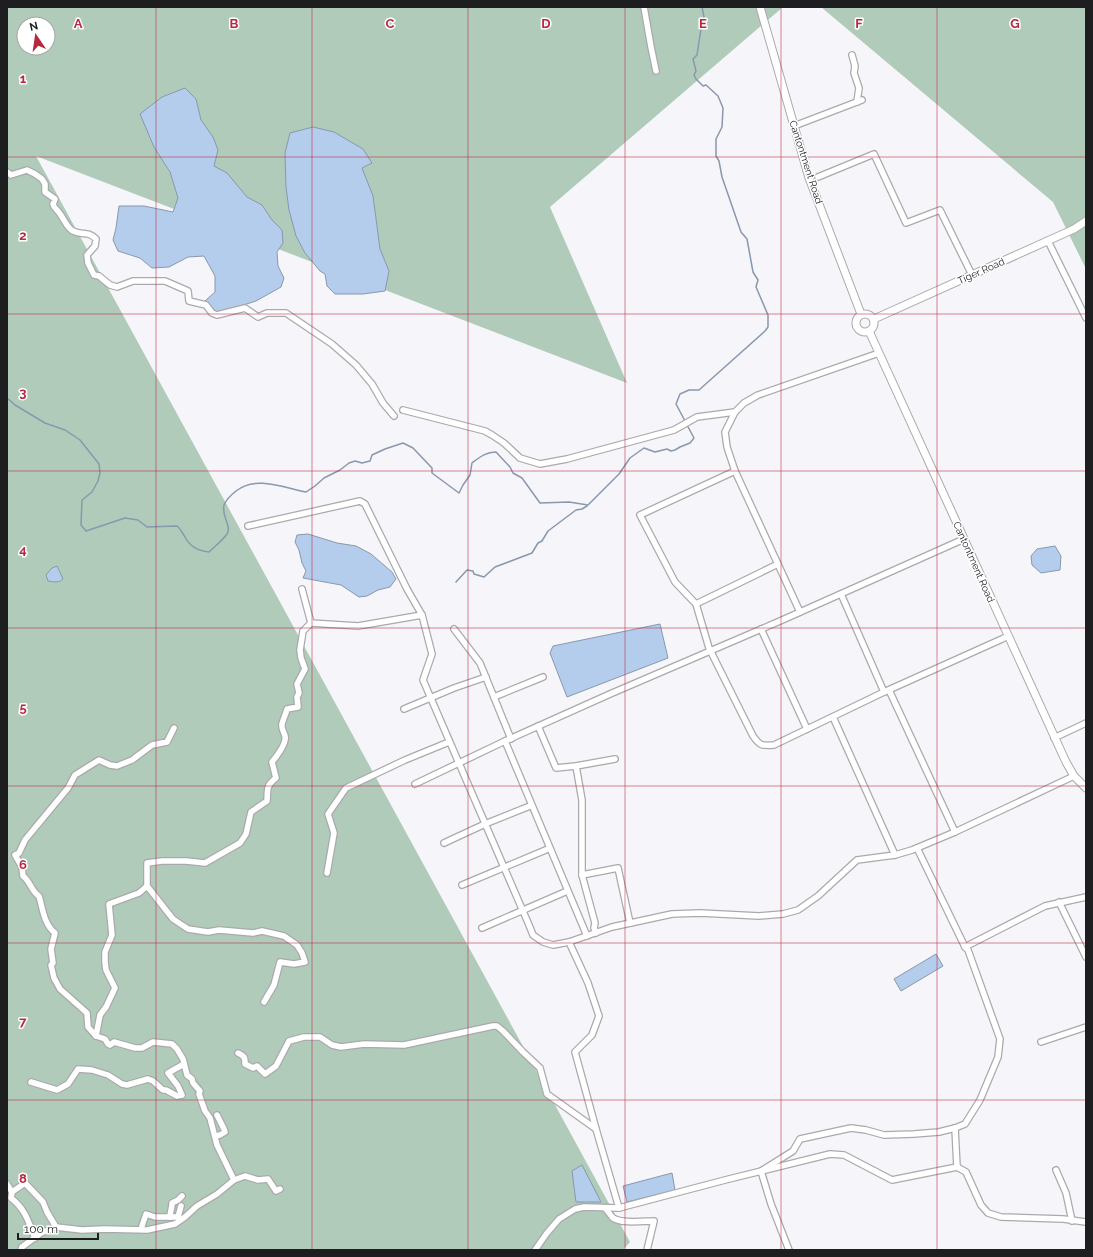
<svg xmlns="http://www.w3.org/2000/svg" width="1093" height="1257" font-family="Raleway,sans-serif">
  <rect width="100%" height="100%" fill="#f6f5f9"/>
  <g fill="#b0cbb9" fill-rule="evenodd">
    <path d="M 7,7 L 783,7 L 550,207 L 627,383 L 36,156 L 630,1242 L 623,1250 L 7,1250 ZM 24,24 L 48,24 L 48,48 L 24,48 Z"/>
    <path d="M 821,7 L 1086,7 L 1086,269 L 1053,202 Z"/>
  </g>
  <g fill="#b5cdec" stroke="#8898ae">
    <path d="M 185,88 L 196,99 L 201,120 L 213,137 L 218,150 L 214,166 L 227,173 L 247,197 L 262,205 L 272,220 L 282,230 L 283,243 L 277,252 L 278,266 L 284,278 L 281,287 L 256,301 L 215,314 L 205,301 L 215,292 L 215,276 L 204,256 L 188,257 L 169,267 L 152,268 L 140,258 L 118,251 L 113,240 L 116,228 L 119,206 L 144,206 L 173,212 L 178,198 L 170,172 L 154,147 L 140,114 L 162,97 Z"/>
    <path d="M 313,127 L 334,132 L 363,149 L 372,163 L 362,168 L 373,196 L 380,249 L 389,271 L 385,291 L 363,294 L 335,294 L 327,286 L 325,274 L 320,271 L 305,253 L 296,236 L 289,210 L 286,187 L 285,153 L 290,133 Z"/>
    <path d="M 308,534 L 337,543 L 356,546 L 371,554 L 392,572 L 396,579 L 390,587 L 378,590 L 367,596 L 359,597 L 341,585 L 303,578 L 306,571 L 302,563 L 299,550 L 295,542 L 297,535 Z"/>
    <path d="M 1055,546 L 1061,556 L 1060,570 L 1041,573 L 1032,565 L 1031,556 L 1037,549 Z"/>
    <path d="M 57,566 L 63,579 C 59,583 54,582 48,581 L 46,575 L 52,568 Z"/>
    <path d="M 660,624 L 668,658 L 567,697 L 550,653 L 553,646 Z"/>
    <path d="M 936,954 L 943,966 L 901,991 L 894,979 Z"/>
    <path d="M 582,1165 L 601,1202 L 576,1202 L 572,1171 Z"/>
    <path d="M 672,1173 L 675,1190 L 627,1202 L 623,1186 Z"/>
  </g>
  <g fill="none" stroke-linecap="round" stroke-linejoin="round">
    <g stroke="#8898ae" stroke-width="1.5">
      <path d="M 7,398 L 15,405 L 45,423 L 65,430 L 80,440 L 99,464 L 100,473 L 98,481 L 92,492 L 82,500 L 81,525 L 86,531 L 125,518 L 138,520 L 147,527 L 177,526 C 181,529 182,533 185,537 C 190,547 199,551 209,552 C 215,546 222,541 227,534 C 232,526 221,516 224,505 C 226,500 231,495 236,491 C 256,475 284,488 306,492 L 315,486 L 324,478 L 340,470 L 349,463 L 355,461 L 362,463 L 370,461 L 372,455 L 385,449 L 403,443 L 413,448 L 432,468 L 432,473 L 459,493 L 463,485 L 470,475 L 472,463 C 480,457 486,452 496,452 L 510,467 L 513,473 L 522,478 L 540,503 L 569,502 L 588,505 L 619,474 L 630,458 L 644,448 L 655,452 L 667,449 L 671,451 L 675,450 L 680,447 L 690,443 L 694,438 L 687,425"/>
      <path d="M 685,421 L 676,404 L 680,394 L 689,390 L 699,390 L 765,331 L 768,327 L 768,315 L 756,287 L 758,280 L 753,272 L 747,239 L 741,232 L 722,177 L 719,161 L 716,156 L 716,139 L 722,127 L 723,108 L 718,96 L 706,85 L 703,86 L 696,79 L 694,75 L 696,71 L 693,59 L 697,55 L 702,22 L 704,17 L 702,7"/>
      <path d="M 456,582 L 467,570 L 473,571 L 474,574 L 484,577 L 495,567 L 532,553 L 538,543 L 542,541 L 548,531 L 576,510 L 582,509 L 587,506"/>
    </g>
    <g stroke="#aaa9ac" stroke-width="8">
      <g id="minor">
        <path d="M 644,7 L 651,47 L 656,71"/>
        <path d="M 852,55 L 855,66 L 854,73 L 859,88 L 857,102"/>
        <path d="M 794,126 L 862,100"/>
        <path d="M 7,172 L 11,175 L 27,170 L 35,174 L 42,179 L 45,184 L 45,192 L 55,199 L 53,204 C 54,209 58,210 60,214 C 64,219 67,228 73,231 C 83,236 87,230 96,239 L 95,246 L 87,255 L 88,263 L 94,275 L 99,276 L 110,285 L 117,287 L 133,281 L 165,281 L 188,291 L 189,301 L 206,305 L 212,313 L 217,315 L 245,308 L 258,317 L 267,313 L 286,313 L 332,344 L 356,365 L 372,384 L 383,403 L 394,416"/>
        <path d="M 818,177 L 874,154 L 906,223 L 940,210 L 972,275"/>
        <path d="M 1048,241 L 1086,318"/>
        <path d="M 403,410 L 485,431 L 492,435 L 504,443 L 520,458 L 540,464 L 567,459 L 674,430 L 697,417 L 735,412"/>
        <path d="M 735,471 L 640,515 L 675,582 L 696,604 L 709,648 L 753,736 C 760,746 762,746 774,745 L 884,692 L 1002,639 L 1008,636"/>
        <path d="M 248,526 L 360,501 L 365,504 L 407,589 L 422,615 L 432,654 L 423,680 L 529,925 L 533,935 L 543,942 L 553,945 L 569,942 L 612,927 L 672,914 L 700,913 L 759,916 L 783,914 L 798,910 L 818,896 L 857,860 L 895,855 L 912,850 L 955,832 L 1074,776"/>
        <path d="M 302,589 L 311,623 L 358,626 L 422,615"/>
        <path d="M 841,594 L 884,692"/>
        <path d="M 696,604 L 778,564"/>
        <path d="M 800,612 L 735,471 L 727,447 L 725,432 L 735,412 L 744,403 L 758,395 L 879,353"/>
        <path d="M 454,629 L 480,663 L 511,739"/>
        <path d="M 761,629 L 807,729"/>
        <path d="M 889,690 L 955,832"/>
        <path d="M 494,697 L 543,677"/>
        <path d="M 404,709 L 454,688 L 486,677"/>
        <path d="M 833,717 L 895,855"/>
        <path d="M 538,726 L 556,768 L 576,766 L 615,759"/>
        <path d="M 1054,738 L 1086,723"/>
        <path d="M 505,741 L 587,936"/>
        <path d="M 576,766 L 582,800 L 582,875"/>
        <path d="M 415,784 L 505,741 L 610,694 L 780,621 L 964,539"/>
        <path d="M 444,843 L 485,824 L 530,806"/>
        <path d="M 917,848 L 965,947 L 1045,906 L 1086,897"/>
        <path d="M 327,873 L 334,833 L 328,814 L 346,788 L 405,760 L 449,742"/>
        <path d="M 462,885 L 548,849"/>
        <path d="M 147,886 L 173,919 L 188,929 L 208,932 L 219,930 L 253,933 L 262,931 L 284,936 L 297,945 L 302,953 L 305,962 L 294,964 L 280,962 L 274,985 L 264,1002"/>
        <path d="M 1059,902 L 1086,957"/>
        <path d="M 482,928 L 565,892"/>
        <path d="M 596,933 L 594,928 L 595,923 L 582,875 L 618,868 L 630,923"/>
        <path d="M 569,942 L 588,983 L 599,1016 L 592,1035 L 575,1052 L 596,1129 L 619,1208"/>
        <path d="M 96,1036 L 88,1027 L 87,1013 L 60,989 L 54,978 L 51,965 L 53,963 L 51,949 L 55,933 C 44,924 43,910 39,896 C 31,891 31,882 23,876 L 22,867 L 15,855 L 19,853 L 25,840 L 68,788 L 75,775 L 99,760 L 110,765 L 117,766 L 132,760 L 152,745 L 167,742 L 174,728"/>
        <path d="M 1041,1042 L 1086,1027"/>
        <path d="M 238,1053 C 245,1056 245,1058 245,1064 L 253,1068 L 257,1066 L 265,1074 L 276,1066 L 289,1041 L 304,1037 L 320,1037 L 332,1045 L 341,1047 L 364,1044 L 404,1045 L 493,1026 L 497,1026 L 503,1031 L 523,1052 L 540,1068 L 547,1094 L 596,1129"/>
        <path d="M 31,1082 L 57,1090 L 68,1084 L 78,1069 L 92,1070 L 108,1075 L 122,1084 L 127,1085 L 148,1079 L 153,1081 L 163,1090 L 166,1090 L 177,1096 L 182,1095 L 178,1086 L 168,1073 L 184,1064"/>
        <path d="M 955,1128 L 957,1167"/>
        <path d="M 215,1136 L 220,1135 L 225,1132 L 224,1129 L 217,1115"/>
        <path d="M 1056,1170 L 1066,1193 L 1072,1221"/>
        <path d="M 234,1180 L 217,1145 L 210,1118 L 205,1111 L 199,1094 L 200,1091 L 193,1083 L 192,1079 L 187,1075 L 183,1059 L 177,1049 L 172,1044 L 153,1042 L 142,1048 L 135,1048 L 114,1042 L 110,1045 L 108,1044 L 105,1039 L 96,1036 L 100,1015 L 106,1007 L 115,988 L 106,970 L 105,962 L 105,952 L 112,935 L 109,904 L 139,893 L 147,886 L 147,863 L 162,861 L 186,861 L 205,863 L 240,843 L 246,834 L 251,812 L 267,801 C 268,791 265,786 276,778 L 272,762 C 276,757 287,744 285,736 C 284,732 281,729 282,724 C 283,719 286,714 287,709 L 298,707 L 297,697 L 299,693 L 297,684 L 305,669 L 301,658 L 300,650 L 303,631 L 311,623"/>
        <path d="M 7,1184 L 12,1192 L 25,1183 L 43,1202 L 47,1212 L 56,1227 L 82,1230 L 104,1229 L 147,1230 L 175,1224 L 185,1217 L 197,1206 L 217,1194 L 234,1180 L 245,1176 L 258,1180 L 268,1179 L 276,1191 L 280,1189"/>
        <path d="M 12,1192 L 11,1198 C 26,1210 28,1221 35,1238"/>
        <path d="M 605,1208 C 608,1211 610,1215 613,1218 C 621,1224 644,1221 654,1221 L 647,1250"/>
        <path d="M 170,1217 C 170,1212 172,1209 172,1203 L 178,1200 L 182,1196"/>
        <path d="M 141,1229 L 146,1214 L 155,1217 L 178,1217 L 181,1206"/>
        <path d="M 21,1250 L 22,1247 L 41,1233 L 56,1227"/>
        <path d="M 535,1250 L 547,1233 L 559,1219 L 575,1209 L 584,1207 L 619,1208 L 725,1180 L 830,1154 L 844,1155 L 892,1180 L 957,1167 L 966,1172 L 981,1205 L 988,1213 L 1001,1217 L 1063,1219 L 1086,1222"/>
        <path d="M 789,1250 L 771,1204 L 761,1171 L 793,1151 L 800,1139 L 851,1128 L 866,1130 L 884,1135 L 914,1134 L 939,1132 L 955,1128 L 965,1124 L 980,1100 L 998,1057 L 1000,1039 L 968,950 L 965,947"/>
      </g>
    </g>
    <g stroke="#aaa9ac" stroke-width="9">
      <g id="tertiary">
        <path d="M 760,7 L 809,178 L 861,314"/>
        <circle cx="865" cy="323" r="9"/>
        <path d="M 874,319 L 1074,229 L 1086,221"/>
        <path d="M 869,331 L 1066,762 L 1074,776 L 1086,788"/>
      </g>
    </g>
    <use href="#minor" stroke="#fff" stroke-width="5.5"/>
    <use href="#tertiary" stroke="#fff" stroke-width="7"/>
  </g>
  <path fill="none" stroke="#b92741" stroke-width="1" stroke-opacity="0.55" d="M 156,7 L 156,1250M 312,7 L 312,1250M 468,7 L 468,1250M 625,7 L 625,1250M 781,7 L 781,1250M 937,7 L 937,1250M 7,157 L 1086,157M 7,314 L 1086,314M 7,471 L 1086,471M 7,628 L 1086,628M 7,786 L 1086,786M 7,943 L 1086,943M 7,1100 L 1086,1100"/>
  <g text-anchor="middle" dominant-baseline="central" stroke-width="3" stroke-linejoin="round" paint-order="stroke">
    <g font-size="10" fill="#1e1d1f" stroke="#fff">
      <text transform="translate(806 162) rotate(72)">Cantontment Road</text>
      <text transform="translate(981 271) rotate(-24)">Tiger Road</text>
      <text transform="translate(974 562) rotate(66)">Cantontment Road</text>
    </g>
  </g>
  <g font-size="13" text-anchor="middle" font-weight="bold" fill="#b92741" stroke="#fff" stroke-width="3" stroke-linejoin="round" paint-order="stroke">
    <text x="78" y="28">A</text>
    <text x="234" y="28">B</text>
    <text x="390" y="28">C</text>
    <text x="546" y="28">D</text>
    <text x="703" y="28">E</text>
    <text x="859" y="28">F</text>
    <text x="1015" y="28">G</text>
    <text x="23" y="83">1</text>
    <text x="23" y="240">2</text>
    <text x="23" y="397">3</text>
    <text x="23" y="554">4</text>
    <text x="23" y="712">5</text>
    <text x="23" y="869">6</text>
    <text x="23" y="1026">7</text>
    <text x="23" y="1183">8</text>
  </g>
  <rect width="1093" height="1257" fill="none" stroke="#1e1d1f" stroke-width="16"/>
  <g transform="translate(36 36) rotate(347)"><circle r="19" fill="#ffffff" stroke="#a5a5a5"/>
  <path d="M0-3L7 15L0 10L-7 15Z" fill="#b92741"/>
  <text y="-6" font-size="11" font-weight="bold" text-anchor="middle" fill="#1e1d1f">N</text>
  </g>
  <path d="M18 1233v6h80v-6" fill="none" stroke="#1e1d1f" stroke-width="2"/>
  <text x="24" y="1233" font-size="12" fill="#1e1d1f" stroke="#ffffff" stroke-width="3" paint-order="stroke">100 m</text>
</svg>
